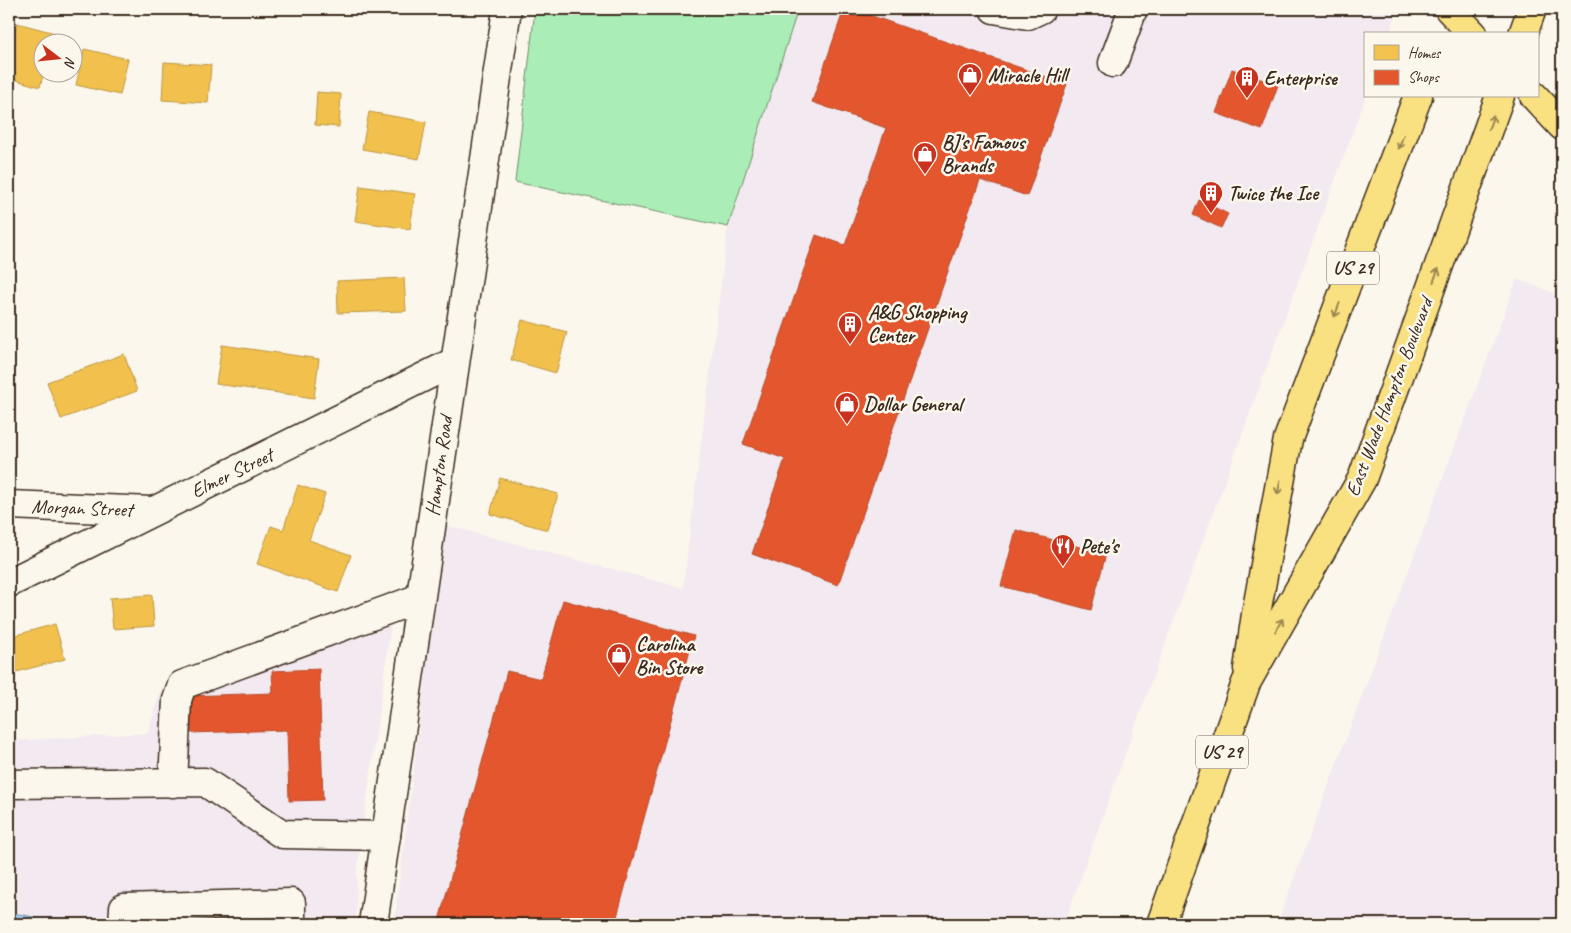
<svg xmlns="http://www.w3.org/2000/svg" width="1571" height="933" font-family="Caveat,sans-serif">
  <rect width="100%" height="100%" fill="#fbf7ec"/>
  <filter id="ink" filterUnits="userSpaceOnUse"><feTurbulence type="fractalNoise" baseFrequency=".02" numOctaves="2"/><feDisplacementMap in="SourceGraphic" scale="10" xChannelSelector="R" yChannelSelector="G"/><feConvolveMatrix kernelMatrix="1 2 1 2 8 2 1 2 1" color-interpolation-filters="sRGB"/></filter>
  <g filter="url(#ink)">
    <g fill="#f3e9f0">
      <path d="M 798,9 L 1398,9 L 1389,34 L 1365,34 L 1365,96 L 1366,96 L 1141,710 L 1064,924 L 394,924 L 445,525 L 683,588 L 728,227 Z"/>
      <path d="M 1517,279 L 1562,296 L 1562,924 L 1277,924 Z"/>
      <path d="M 395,595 L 357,872 L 356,924 L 9,924 L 9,741 L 148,733 L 160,692 L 179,673 Z"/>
    </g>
    <path fill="#aaedb7" stroke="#728c6a" d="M 535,9 L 798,9 L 728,227 L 515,182 Z"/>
    <path fill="#9dd7fe" stroke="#7692a4" d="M 13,913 L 34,917 L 45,924 L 9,924 L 9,917 Z"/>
    <g fill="#f2c14e" stroke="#bb9440">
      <path d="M 17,23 L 55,33 L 53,42 L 42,42 L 42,72 L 44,72 L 40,87 L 9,78 L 9,53 Z"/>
      <path d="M 84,49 L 128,59 L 120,95 L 76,85 Z"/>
      <path d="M 164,62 L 211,65 L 208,103 L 162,100 Z"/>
      <path d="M 317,92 L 341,94 L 339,127 L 315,125 Z"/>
      <path d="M 369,112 L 426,122 L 419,159 L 362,149 Z"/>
      <path d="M 360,186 L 415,194 L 410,229 L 355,221 Z"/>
      <path d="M 404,278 L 406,311 L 338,313 L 337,281 Z"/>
      <path d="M 522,320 L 567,332 L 556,373 L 511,360 Z"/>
      <path d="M 222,345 L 319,359 L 314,398 L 216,384 Z"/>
      <path d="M 124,354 L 137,391 L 61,419 L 47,382 Z"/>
      <path d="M 500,478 L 558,494 L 548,530 L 490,514 Z"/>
      <path d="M 298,485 L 325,494 L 309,540 L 351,555 L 338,592 L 257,564 L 271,526 L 283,530 Z"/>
      <path d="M 152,595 L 154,626 L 113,629 L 110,598 Z"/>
      <path d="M 55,624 L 65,659 L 9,674 L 9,648 L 12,648 L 9,637 Z"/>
    </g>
    <g fill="#e4572e" stroke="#b14a29">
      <path d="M 844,9 L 852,9 L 1067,84 L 1027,196 L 980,180 L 838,585 L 752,554 L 785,459 L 743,444 L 816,235 L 845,245 L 886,128 L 812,102 Z"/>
      <path d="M 1232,69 L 1278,85 L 1262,130 L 1216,113 Z"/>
      <path d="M 1199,200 L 1228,214 L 1221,228 L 1193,215 Z"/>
      <path d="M 1016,530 L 1106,554 L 1091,610 L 1001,586 Z"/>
      <path d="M 563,600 L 694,636 L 615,924 L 438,924 L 507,671 L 541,679 Z"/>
      <path d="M 319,669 L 323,800 L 289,801 L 287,730 L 189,733 L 188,696 L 273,693 L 272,671 Z"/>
    </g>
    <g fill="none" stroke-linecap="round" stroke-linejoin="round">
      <g stroke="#3b2a1e" stroke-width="31">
        <g id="minor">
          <path d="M 994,9 L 1028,15 L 1041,9"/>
          <path d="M 1113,63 L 1133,9"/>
          <path d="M 9,505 L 152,511"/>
          <path d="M 9,583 L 454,362"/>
          <path d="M 173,783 L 177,700 L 182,685 L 420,598"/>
          <path d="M 9,784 L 205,782 L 282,834 L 386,836"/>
          <path d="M 123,924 L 124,908 L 291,903 L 291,924"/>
          <path d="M 373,924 L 507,9"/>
        </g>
      </g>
      <g stroke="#3b2a1e" stroke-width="31">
        <g id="major">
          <path d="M 1449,9 L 1473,34"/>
          <path d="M 1523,34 L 1532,9"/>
          <path d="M 1534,96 L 1562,126"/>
          <path d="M 1248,669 L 1256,614 L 1288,439 L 1418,96"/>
          <path d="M 1161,924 L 1246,683 L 1362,479 L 1500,96"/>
        </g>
      </g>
      <use href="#minor" stroke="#fbf7ec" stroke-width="28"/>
      <use href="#major" stroke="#f9e181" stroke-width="28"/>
    </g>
    <defs><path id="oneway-shaft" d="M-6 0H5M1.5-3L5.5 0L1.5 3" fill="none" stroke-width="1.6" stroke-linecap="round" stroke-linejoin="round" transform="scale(1.25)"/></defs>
    <g stroke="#9a8650">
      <use href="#oneway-shaft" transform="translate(1491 122) rotate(-71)"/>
      <use href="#oneway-shaft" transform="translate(1401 142) rotate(111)"/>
      <use href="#oneway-shaft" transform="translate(1436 275) rotate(-70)"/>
      <use href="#oneway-shaft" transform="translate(1337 310) rotate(111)"/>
      <use href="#oneway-shaft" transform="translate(1279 487) rotate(101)"/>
      <use href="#oneway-shaft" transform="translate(1279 625) rotate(-60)"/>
    </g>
  </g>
  <defs>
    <g id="shop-pin" transform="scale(1.25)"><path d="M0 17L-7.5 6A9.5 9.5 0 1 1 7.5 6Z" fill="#c8321e" stroke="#fbf7ec"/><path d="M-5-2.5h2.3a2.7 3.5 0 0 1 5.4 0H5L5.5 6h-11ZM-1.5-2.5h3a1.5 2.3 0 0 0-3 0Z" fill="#fff"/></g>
    <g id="building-pin" transform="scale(1.25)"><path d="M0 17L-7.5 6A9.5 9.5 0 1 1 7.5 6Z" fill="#c8321e" stroke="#fbf7ec"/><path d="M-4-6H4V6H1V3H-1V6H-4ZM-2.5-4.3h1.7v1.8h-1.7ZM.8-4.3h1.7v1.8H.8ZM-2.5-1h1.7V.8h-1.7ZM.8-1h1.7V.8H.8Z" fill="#fff"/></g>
    <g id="restaurant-pin" transform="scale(1.25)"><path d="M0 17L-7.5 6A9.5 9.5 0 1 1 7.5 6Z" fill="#c8321e" stroke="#fbf7ec"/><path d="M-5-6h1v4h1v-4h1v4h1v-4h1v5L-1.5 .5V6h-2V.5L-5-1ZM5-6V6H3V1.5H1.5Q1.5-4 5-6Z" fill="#fff"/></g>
  </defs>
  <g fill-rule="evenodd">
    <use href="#shop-pin" x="970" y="75"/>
    <use href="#building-pin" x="1247" y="78"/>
    <use href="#shop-pin" x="925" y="154"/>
    <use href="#building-pin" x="1211" y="193"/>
    <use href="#building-pin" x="850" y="324"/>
    <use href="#shop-pin" x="847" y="404"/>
    <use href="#restaurant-pin" x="1063" y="546"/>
    <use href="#shop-pin" x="619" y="655"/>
  </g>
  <g text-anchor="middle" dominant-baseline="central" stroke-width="5" stroke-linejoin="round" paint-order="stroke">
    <g fill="#fbf7ec" stroke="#75685c" stroke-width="1">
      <rect x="1327" y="251.5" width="52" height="33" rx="4"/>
      <rect x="1196" y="735.5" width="52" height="33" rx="4"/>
    </g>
    <g font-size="19" font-weight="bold" fill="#3b2a1e">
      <text x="1353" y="268">US 29</text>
      <text x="1222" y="752">US 29</text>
    </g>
    <g font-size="20" font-weight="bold" fill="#3b2a1e" stroke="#fbf7ec" text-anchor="start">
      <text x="988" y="75">Miracle Hill</text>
      <text x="1264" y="78">Enterprise</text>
      <text x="942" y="142">BJ's Famous<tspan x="942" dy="23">Brands</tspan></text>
      <text x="1228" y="193">Twice the Ice</text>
      <text x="868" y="312">A&amp;G Shopping<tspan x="868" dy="23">Center</tspan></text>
      <text x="864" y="404">Dollar General</text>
      <text x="1080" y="546">Pete's</text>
      <text x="636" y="644">Carolina<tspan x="636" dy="23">Bin Store</tspan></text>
    </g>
    <g font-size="20" fill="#3b2a1e" stroke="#fbf7ec">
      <text transform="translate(1389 397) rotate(-69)">East Wade Hampton Boulevard</text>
      <text transform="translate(439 466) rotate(-82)">Hampton Road</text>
      <text transform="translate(232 473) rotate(-26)">Elmer Street</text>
      <text transform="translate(82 508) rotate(2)">Morgan Street</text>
    </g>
  </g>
  <rect width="1571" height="933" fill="none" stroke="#fbf7ec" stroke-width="30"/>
  <rect x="15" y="15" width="1541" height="903" fill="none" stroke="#3b2a1e" stroke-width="2" filter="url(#ink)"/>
  <rect x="1364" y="32" width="175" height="65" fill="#fbf7ec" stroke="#aea59a"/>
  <rect x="1374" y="45" width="25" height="15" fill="#f2c14e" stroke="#aea59a"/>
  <text x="1408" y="58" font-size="15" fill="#3b2a1e">Homes</text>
  <rect x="1374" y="70" width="25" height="15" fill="#e4572e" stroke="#aea59a"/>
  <text x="1408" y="82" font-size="15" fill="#3b2a1e">Shops</text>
  <g transform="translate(58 58) rotate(106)"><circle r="24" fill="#fbf7ec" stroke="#aea59a"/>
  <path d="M0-4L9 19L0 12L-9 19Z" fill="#c8321e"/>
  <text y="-8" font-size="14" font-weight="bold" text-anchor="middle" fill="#3b2a1e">N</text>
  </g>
</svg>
